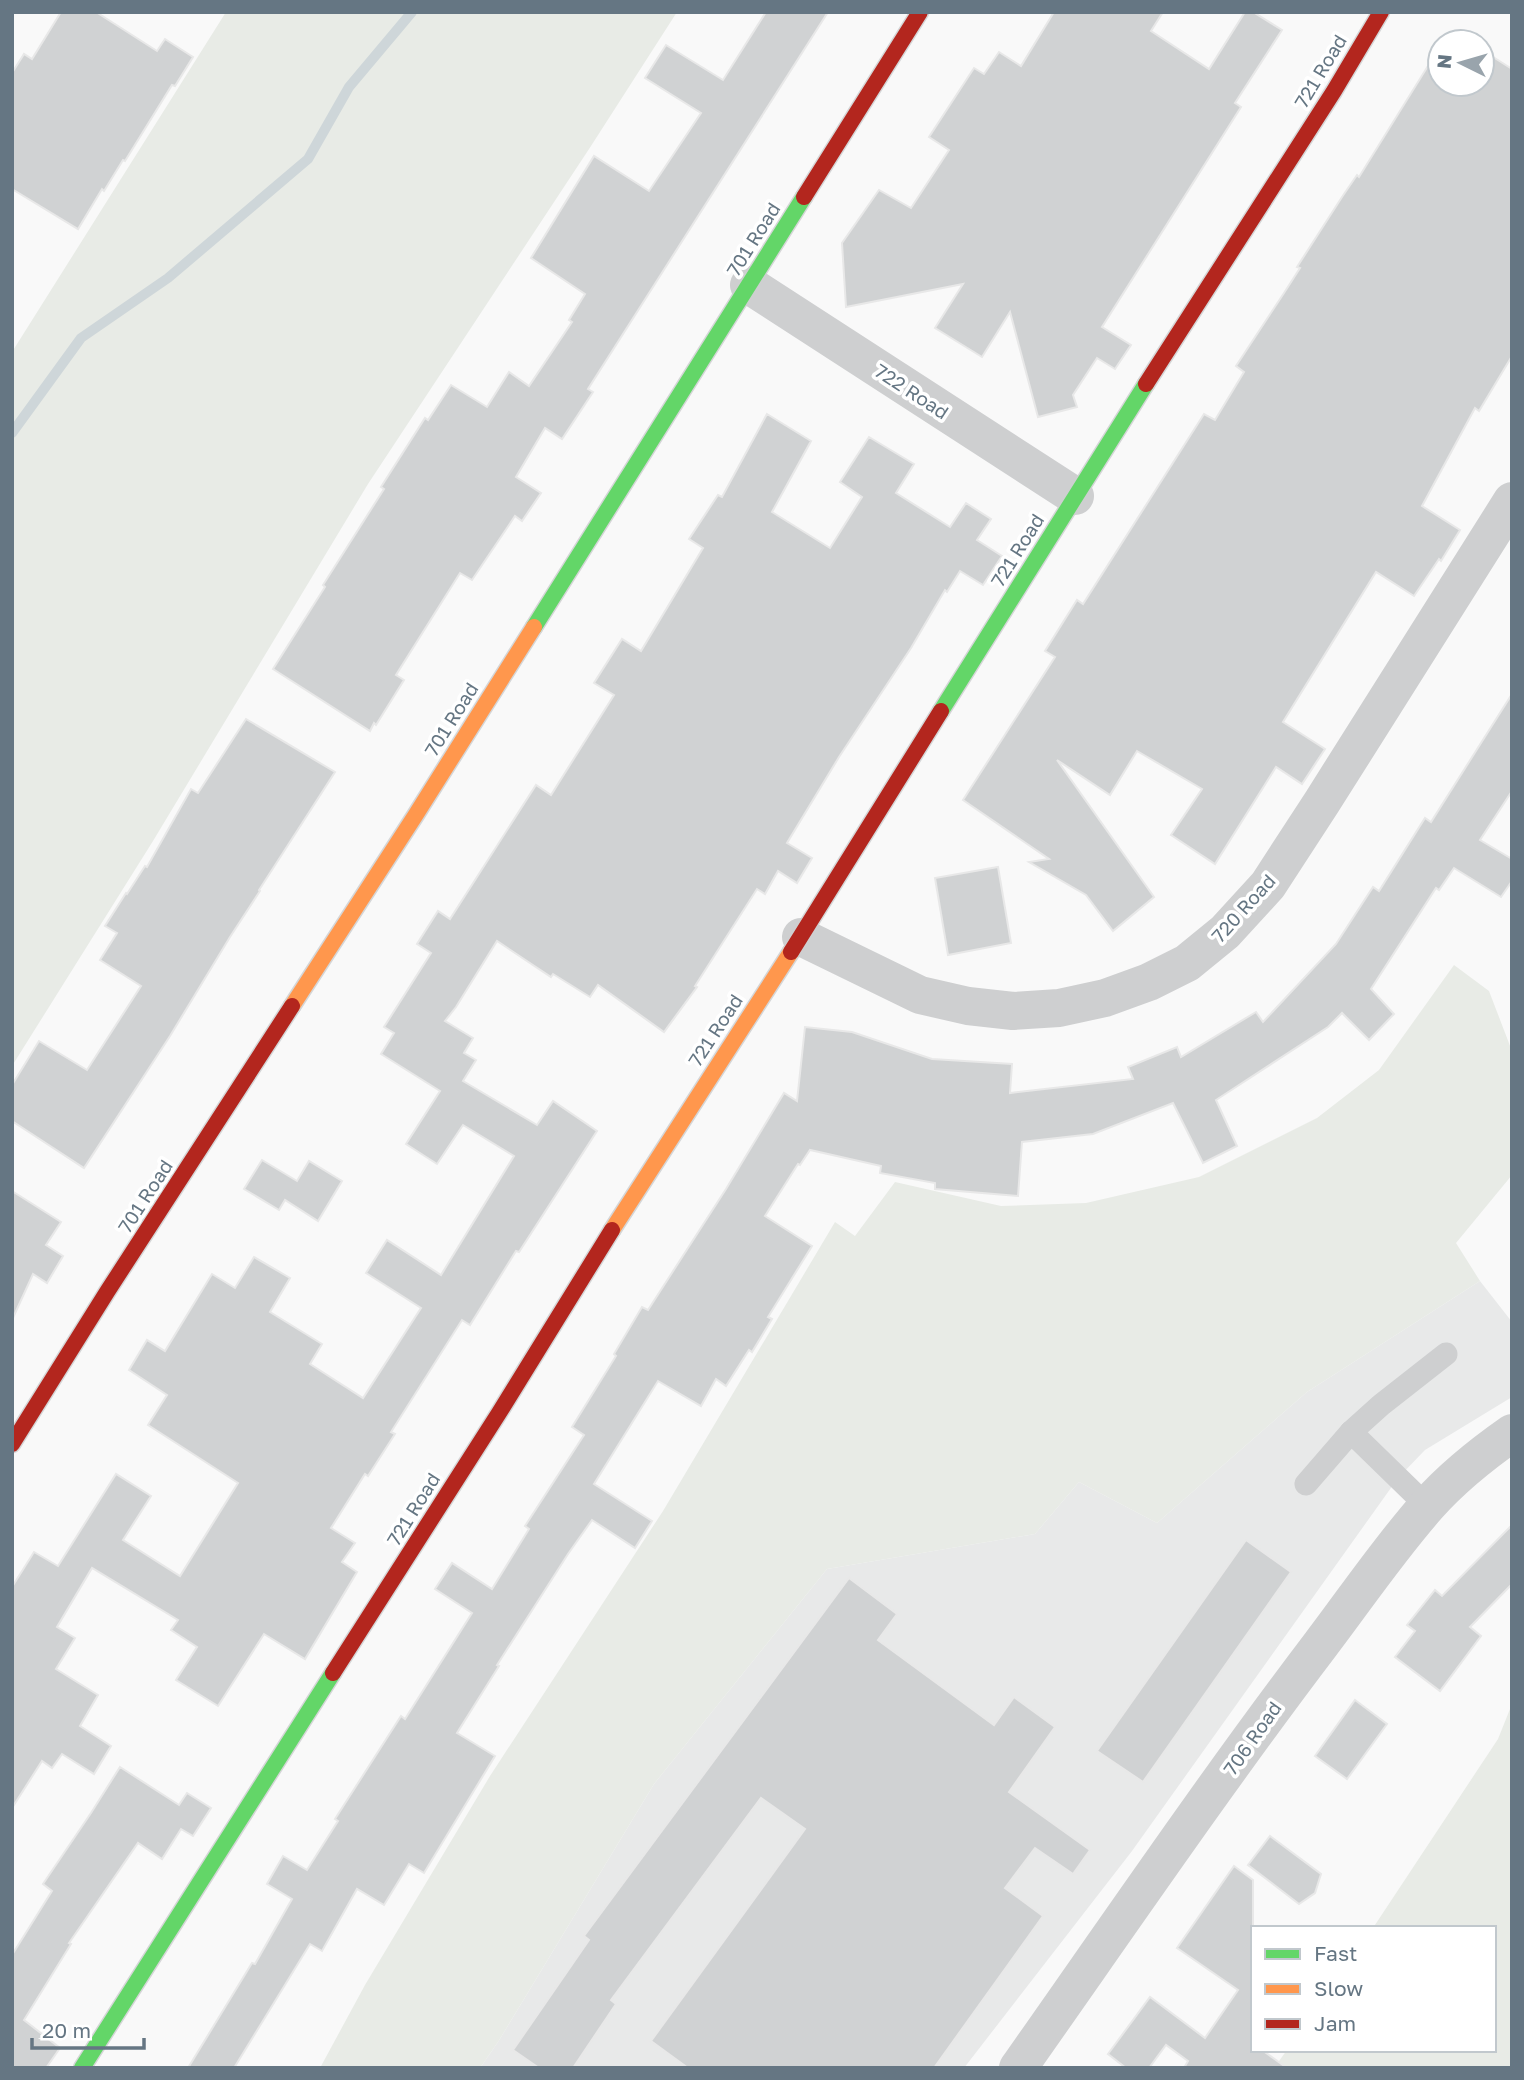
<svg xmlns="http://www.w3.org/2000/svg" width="1524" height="2080" font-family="'Golos Text',sans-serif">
  <rect width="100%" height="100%" fill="#f9f9f9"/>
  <path fill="#e8e9e9" d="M 1480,1281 L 1512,1322 L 1512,1397 L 1425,1450 L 1398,1478 L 1132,1851 L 964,2068 L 480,2068 L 498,2042 L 654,1784 L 827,1569 L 1035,1534 L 1079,1482 L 1157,1523 L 1307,1392 Z"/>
  <g fill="#e8ebe6">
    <path d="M 226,12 L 677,12 L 591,146 L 368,484 L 153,841 L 12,1066 L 12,352 Z"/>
    <path d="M 1454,965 L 1489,991 L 1512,1051 L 1512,1175 L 1456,1243 L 1480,1281 L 1307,1392 L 1157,1523 L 1079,1482 L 1035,1534 L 827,1569 L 654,1784 L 498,2042 L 480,2068 L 320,2068 L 365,1985 L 490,1776 L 663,1511 L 835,1222 L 855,1236 L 895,1182 L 1001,1206 L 1086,1203 L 1199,1177 L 1317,1118 L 1379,1070 Z"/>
    <path d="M 1512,1704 L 1512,2068 L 1274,2068 L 1287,2050 L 1494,2050 L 1494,1928 L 1373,1928 L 1498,1739 Z"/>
  </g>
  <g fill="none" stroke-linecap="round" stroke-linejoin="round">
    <path stroke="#ced6d9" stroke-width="10" d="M 12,433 L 81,338 L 168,278 L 308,159 L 349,87 L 412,12"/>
  </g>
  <g fill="#d0d2d3" stroke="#e8e8e8" stroke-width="2">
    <path d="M 61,12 L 96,12 L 157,51 L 165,39 L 193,57 L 175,86 L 172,85 L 125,161 L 123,160 L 104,191 L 102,189 L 78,229 L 12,189 L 12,73 L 24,54 L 32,59 Z"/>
    <path d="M 766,12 L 828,12 L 588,389 L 593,392 L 562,439 L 545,428 L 516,477 L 541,493 L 522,521 L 515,516 L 472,580 L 460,573 L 396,675 L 404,680 L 376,725 L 374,723 L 370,731 L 273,669 L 325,587 L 323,585 L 384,489 L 381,487 L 425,418 L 428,420 L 451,385 L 487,407 L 509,372 L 529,386 L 572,322 L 569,320 L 585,294 L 531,258 L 594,156 L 649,191 L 701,113 L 645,78 L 666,45 L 723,80 Z"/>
    <path d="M 1054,12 L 1163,12 L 1151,31 L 1209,69 L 1245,12 L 1253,12 L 1282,30 L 1235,103 L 1241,107 L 1102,327 L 1131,345 L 1115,369 L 1097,358 L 1073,395 L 1077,407 L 1038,417 L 1010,312 L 982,357 L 935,328 L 963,284 L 846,307 L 842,243 L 879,190 L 911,208 L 949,150 L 929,137 L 974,68 L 984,74 L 999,52 L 1021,66 Z"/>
    <path d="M 1440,50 L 1440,84 L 1482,84 L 1482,50 L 1512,69 L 1512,356 L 1479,411 L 1475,408 L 1422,506 L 1460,530 L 1441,561 L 1439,559 L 1414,596 L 1376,572 L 1283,722 L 1325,749 L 1302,784 L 1276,767 L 1215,864 L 1171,835 L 1202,789 L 1137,751 L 1110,795 L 1057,760 L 1154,897 L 1113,931 L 1086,895 L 1029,862 L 1049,859 L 963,800 L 1055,657 L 1045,651 L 1077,600 L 1083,604 L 1204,414 L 1215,420 L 1244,372 L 1236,366 L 1284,293 L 1300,268 L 1297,267 L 1342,197 L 1357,175 L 1359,177 L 1436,53 L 1437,54 Z"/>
    <path d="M 767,414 L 811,441 L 772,512 L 830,548 L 862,497 L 840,482 L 869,437 L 914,464 L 896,493 L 950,527 L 966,503 L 991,519 L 977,540 L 1002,556 L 983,585 L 960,571 L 947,592 L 945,590 L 911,648 L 839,757 L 787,843 L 812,858 L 797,883 L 778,871 L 765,894 L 757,889 L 695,986 L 697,987 L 664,1032 L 598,985 L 590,997 L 553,974 L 551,977 L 497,941 L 456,1007 L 445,1021 L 473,1038 L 464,1053 L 476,1060 L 463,1081 L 537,1125 L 553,1101 L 597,1131 L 519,1252 L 516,1251 L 470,1325 L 462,1320 L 391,1432 L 395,1434 L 368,1476 L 365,1474 L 331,1528 L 355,1543 L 342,1562 L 357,1572 L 305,1659 L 264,1634 L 218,1706 L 176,1680 L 197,1647 L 171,1630 L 178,1620 L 92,1568 L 57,1627 L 75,1638 L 56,1669 L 98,1695 L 80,1726 L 111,1746 L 94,1774 L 62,1754 L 52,1768 L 42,1761 L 12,1808 L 12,1587 L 34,1552 L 58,1566 L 116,1474 L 151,1496 L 123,1540 L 180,1576 L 238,1483 L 148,1425 L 167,1395 L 129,1370 L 147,1340 L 165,1351 L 212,1274 L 235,1288 L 254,1257 L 290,1278 L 270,1312 L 322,1344 L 310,1364 L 363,1398 L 421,1308 L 366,1273 L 387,1240 L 441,1275 L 514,1156 L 463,1125 L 437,1164 L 406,1144 L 440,1091 L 381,1054 L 394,1033 L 384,1027 L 431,953 L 417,944 L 438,911 L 450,919 L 536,785 L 551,795 L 614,695 L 594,683 L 622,639 L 641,651 L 703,548 L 689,539 L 718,495 L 722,497 Z"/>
    <path d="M 1512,694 L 1512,791 L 1480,840 L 1512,859 L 1512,881 L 1501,897 L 1454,868 L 1439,890 L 1436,888 L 1371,989 L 1394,1014 L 1369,1040 L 1342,1013 L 1328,1027 L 1216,1100 L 1237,1146 L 1203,1163 L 1173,1103 L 1093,1134 L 1022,1142 L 1018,1196 L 935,1189 L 935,1183 L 880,1173 L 881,1166 L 810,1150 L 800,1165 L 798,1164 L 765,1216 L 812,1246 L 768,1317 L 772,1319 L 752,1352 L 749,1350 L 726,1386 L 716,1379 L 701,1406 L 658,1381 L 594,1484 L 652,1521 L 635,1548 L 592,1520 L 568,1554 L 497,1665 L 499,1666 L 457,1733 L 495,1756 L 424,1873 L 409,1864 L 384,1905 L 357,1889 L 322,1951 L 310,1944 L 234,2068 L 188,2068 L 252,1963 L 255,1964 L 292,1899 L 267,1884 L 283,1856 L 307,1870 L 338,1821 L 335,1819 L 401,1716 L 405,1719 L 472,1613 L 435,1589 L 452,1563 L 492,1589 L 529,1529 L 525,1526 L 584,1435 L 572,1427 L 616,1356 L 614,1354 L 642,1307 L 648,1310 L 726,1189 L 784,1093 L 797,1101 L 805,1027 L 852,1032 L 932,1059 L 1012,1064 L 1010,1093 L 1133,1079 L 1128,1067 L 1177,1047 L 1181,1057 L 1256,1012 L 1263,1022 L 1336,944 L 1373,887 L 1379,891 L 1425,818 L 1431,822 Z"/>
    <path d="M 246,719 L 335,772 L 259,890 L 260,891 L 230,937 L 170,1036 L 84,1168 L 12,1121 L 12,1085 L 39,1041 L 87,1070 L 141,986 L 100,960 L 117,933 L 105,926 L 126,893 L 127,894 L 145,866 L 147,867 L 191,789 L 198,793 Z"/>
    <path d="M 998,867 L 1011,943 L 948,955 L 935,878 Z"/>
    <path d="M 262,1160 L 297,1181 L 309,1161 L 342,1181 L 318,1221 L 285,1200 L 279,1210 L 244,1189 Z"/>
    <path d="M 12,1191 L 61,1222 L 46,1245 L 63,1256 L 47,1283 L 33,1274 L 12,1320 Z"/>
    <path d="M 1512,1525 L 1512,1584 L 1470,1627 L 1481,1636 L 1440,1691 L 1395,1657 L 1415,1631 L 1407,1625 L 1435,1590 L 1442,1596 Z"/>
    <path d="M 1246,1540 L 1291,1572 L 1143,1782 L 1097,1751 Z"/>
    <path d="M 849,1578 L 897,1614 L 878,1640 L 994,1725 L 1014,1697 L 1055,1727 L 1009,1792 L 1090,1850 L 1073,1874 L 1035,1848 L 1005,1888 L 1043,1916 L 934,2068 L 688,2068 L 651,2041 L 805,1829 L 761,1798 L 611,2000 L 616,2004 L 573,2068 L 539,2068 L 513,2050 L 589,1940 L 584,1936 Z"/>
    <path d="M 1355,1700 L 1387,1724 L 1347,1779 L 1315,1756 Z"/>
    <path d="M 120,1767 L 179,1805 L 187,1793 L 211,1808 L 193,1836 L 181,1829 L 162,1859 L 138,1843 L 69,1943 L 71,1944 L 24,2020 L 60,2048 L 46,2068 L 12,2068 L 12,1955 L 52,1891 L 43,1884 L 91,1813 Z"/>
    <path d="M 1270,1836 L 1321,1874 L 1315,1893 L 1299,1904 L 1248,1865 Z"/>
    <path d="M 1234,1866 L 1253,1880 L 1253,2050 L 1262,2050 L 1287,2068 L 1184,2068 L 1188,2061 L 1166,2045 L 1149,2068 L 1126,2068 L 1108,2054 L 1150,1997 L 1205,2038 L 1238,1990 L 1177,1948 Z"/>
  </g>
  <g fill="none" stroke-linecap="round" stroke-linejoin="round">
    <g stroke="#d5d6d7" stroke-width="19">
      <g id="fast">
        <path d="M 534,627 L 804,197"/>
        <path d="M 941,711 L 1146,384"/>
        <path d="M 82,2068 L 333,1673"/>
      </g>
    </g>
    <g stroke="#d5d6d7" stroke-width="19">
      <g id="slow">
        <path d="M 292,1006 L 415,816 L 534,627"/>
        <path d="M 612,1230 L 791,952"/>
      </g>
    </g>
    <g stroke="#d5d6d7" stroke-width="19">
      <g id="jam">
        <path d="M 804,197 L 920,12"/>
        <path d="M 1146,384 L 1334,91 L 1381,12"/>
        <path d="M 791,952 L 941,711"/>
        <path d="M 12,1444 L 107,1292 L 292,1006"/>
        <path d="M 333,1673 L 499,1413 L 612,1230"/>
      </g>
    </g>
    <g stroke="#cecfd0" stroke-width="23">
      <path d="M 1351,1432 L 1427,1506"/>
      <path d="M 1306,1484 L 1351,1432 L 1381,1405 L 1446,1354"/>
    </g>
    <g stroke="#cecfd0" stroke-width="38">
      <path d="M 749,285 L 1075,496"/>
      <path d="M 801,937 L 920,995 L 968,1006 L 1013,1011 L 1059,1008 L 1105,998 L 1149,982 L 1187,963 L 1225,932 L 1268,885 L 1322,802 L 1512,501"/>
      <path d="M 1018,2068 C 1118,1926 1216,1782 1321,1644 C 1356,1598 1389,1549 1428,1505 C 1452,1478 1482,1454 1512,1433"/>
    </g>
    <use href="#fast" stroke="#63d668" stroke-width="16"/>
    <use href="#slow" stroke="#ff974d" stroke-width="16"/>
    <use href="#jam" stroke="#b3261e" stroke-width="16"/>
  </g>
  <g text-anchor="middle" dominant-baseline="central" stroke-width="7" stroke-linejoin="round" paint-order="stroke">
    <g font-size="19" fill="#657683" stroke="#fff">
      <text transform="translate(1320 71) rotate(-59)">721 Road</text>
      <text transform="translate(753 239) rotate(-58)">701 Road</text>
      <text transform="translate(912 391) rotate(33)">722 Road</text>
      <text transform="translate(1017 550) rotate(-58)">721 Road</text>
      <text transform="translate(451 719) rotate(-58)">701 Road</text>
      <text transform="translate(1243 908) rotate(-48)">720 Road</text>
      <text transform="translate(715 1030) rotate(-57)">721 Road</text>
      <text transform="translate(145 1196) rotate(-57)">701 Road</text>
      <text transform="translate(413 1509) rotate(-58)">721 Road</text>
      <text transform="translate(1252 1738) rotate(-55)">706 Road</text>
    </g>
  </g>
  <rect width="1524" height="2080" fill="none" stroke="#657683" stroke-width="28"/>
  <rect x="1251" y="1926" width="245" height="126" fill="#ffffff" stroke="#c1c8cd" stroke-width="2"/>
  <rect x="1265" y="1949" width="35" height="10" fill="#63d668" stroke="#c1c8cd" stroke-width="2"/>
  <text x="1314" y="1961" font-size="21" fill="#657683">Fast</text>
  <rect x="1265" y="1984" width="35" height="10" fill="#ff974d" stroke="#c1c8cd" stroke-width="2"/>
  <text x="1314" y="1996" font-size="21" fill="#657683">Slow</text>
  <rect x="1265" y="2019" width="35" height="10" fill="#b3261e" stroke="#c1c8cd" stroke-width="2"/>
  <text x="1314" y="2031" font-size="21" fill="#657683">Jam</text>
  <g transform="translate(1461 63) rotate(275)"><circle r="33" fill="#ffffff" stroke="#c1c8cd" stroke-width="2"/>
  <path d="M0-5L12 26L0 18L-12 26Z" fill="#99a4ac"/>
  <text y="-10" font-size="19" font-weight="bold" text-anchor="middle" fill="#657683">N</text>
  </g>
  <path d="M32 2038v10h112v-10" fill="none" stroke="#657683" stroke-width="3.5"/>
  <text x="42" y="2038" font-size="21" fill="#657683" stroke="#ffffff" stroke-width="5" paint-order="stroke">20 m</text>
</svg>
